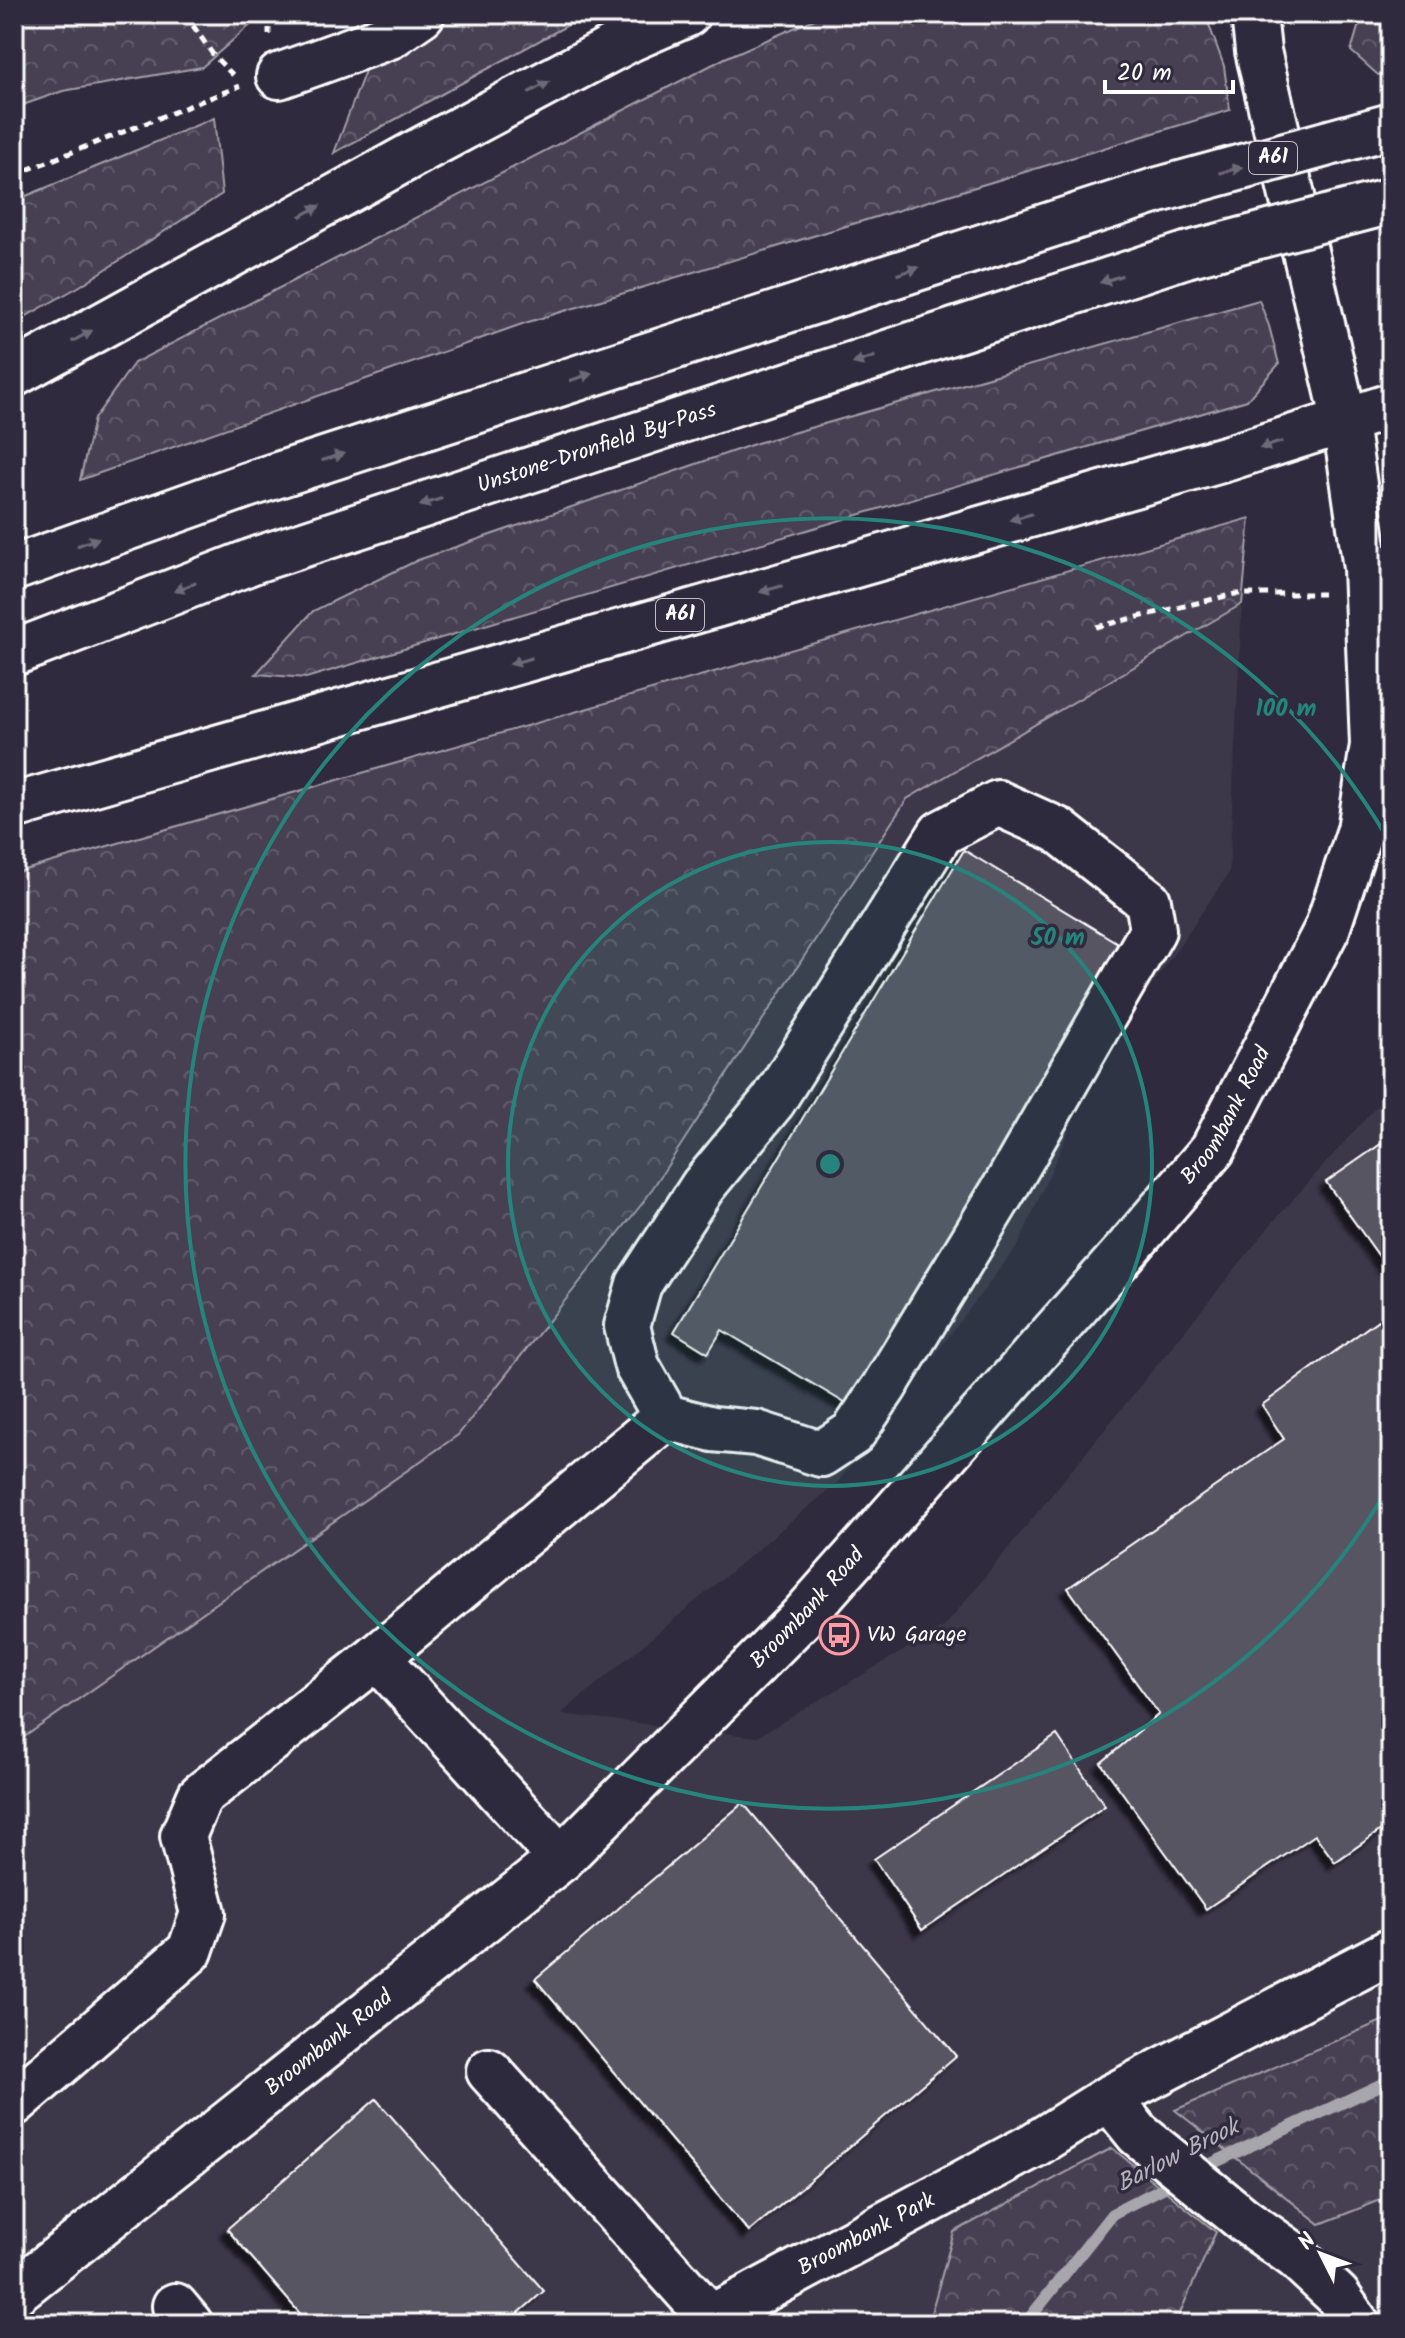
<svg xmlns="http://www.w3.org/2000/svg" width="1405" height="2338" font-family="Kalam,sans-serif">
  <defs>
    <pattern id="forest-crowns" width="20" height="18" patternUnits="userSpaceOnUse" patternTransform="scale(2)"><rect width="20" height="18" fill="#464152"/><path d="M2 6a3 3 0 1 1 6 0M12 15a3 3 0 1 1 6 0" fill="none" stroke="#625e6c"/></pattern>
    <filter id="shadow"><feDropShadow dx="-7" dy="7" stdDeviation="2" flood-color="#0009"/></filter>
  </defs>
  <rect width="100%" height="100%" fill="#2f2a3d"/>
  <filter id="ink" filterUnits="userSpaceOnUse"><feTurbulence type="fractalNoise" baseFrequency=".0125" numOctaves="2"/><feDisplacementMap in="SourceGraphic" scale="16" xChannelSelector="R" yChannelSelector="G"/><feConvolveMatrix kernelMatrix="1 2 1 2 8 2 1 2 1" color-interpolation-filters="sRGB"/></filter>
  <g filter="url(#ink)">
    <path fill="#3c3749" d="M 1242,604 L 1229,873 L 1098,1064 L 1019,1244 L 838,1482 L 561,1714 L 757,1737 L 945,1626 L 1273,1222 L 1391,1090 L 1391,2324 L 1175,2324 L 1216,2232 L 954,2232 L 928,2324 L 14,2324 L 14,1744 L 458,1435 L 645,1200 L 907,799 Z"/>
    <g fill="url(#forest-crowns)" stroke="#a2a0a8" stroke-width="2">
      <path d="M 14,14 L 263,14 L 202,67 L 63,91 L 14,108 Z"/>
      <path d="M 440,14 L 588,14 L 334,153 L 371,55 Z"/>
      <path d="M 826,14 L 1205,14 L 1224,66 L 1230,110 L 525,323 L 80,480 L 94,419 L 134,363 L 725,58 Z"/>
      <path d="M 1362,14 L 1391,14 L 1391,72 L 1378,75 L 1351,51 Z"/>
      <path d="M 214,118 L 222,194 L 80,286 L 14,323 L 14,201 Z"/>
      <path d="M 1259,300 L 1269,326 L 1279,364 L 1247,400 L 306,678 L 256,674 L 313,611 L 418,560 L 757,443 Z"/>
      <path d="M 1250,518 L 1242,604 L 907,799 L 645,1200 L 458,1435 L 14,1744 L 14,873 Z"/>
      <path d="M 1391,2017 L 1391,2196 L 1320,2224 L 1175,2110 Z"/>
      <path d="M 1112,2148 L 1216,2232 L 1175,2324 L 928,2324 L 954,2232 Z"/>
    </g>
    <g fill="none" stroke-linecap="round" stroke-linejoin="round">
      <g stroke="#a7a6ad" stroke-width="12">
        <path d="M 1196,2171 L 1391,2080"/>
        <path d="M 1025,2324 L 1112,2214 L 1180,2179"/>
      </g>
    </g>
    <g fill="#595564" stroke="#fff" stroke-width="2" filter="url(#shadow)">
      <path d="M 964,850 L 1131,951 L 855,1409 L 722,1330 L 708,1353 L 674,1332 Z"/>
      <path d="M 1391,1137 L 1391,1273 L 1326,1182 Z"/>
      <path d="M 1378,1320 L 1391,1338 L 1391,1823 L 1335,1862 L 1315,1835 L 1206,1909 L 1101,1763 L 1159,1714 L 1068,1588 L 1284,1439 L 1262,1405 Z"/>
      <path d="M 1057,1735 L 1105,1806 L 922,1930 L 874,1859 Z"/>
      <path d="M 743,1803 L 956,2056 L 749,2232 L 535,1979 Z"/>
      <path d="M 376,2099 L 544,2291 L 506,2324 L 309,2324 L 227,2229 Z"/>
    </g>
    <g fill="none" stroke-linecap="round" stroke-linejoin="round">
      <g stroke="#fff" stroke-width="50">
        <g id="minor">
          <path d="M 279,76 L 390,36 L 422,14"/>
          <path d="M 998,803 L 1058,830 L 1148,901 L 1153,930 L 1006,1186 L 884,1387 L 853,1433 L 821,1454 L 756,1433 L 713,1429 L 666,1417 L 637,1366 L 627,1326 L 639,1284 L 703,1186 L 773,1101 L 941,833 Z"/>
          <path d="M 377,1657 L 561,1859"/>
          <path d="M 489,2071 L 711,2318"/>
          <path d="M 1109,2098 L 1138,2134 L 1244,2220 L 1295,2256 L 1337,2295 L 1357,2324"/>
          <path d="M 14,2103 L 190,1951 L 203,1913 L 183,1836 L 200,1796 L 377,1657 L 666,1417"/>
          <path id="s1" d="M 14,2293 L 561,1859 L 801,1618 L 1124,1253 L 1213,1149 L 1327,929 L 1360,830 L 1373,745 L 1366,568 L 1345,422"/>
          <path d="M 175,2306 L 190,2324"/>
          <path id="s2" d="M 699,2324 L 1034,2145 L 1109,2098 L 1391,1951"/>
        </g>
      </g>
      <g stroke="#fff" stroke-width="50">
        <path id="major" d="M 1254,14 L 1258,51 L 1345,422"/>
      </g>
      <g stroke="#fff" stroke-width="50">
        <g id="highway">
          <path d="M 14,374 L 423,149 L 632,38 L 687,14"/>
          <path d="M 14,568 L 247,485 L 1155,191"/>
          <path id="s3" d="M 14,653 L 258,559 L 1186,255"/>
          <path d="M 14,806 L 1228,458 L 1391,406"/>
        </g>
      </g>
      <g stroke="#fff" stroke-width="5" stroke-dasharray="8 6" stroke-linecap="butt">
        <path d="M 185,14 L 214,56 L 234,76"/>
        <path d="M 269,14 L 269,35"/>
        <path d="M 14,175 L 240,86"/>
        <path d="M 1096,627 L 1235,594 L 1323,594"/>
      </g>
      <use href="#minor" stroke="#2f2a3d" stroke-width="44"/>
      <use href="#major" stroke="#2f2a3d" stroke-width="44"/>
      <use href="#highway" stroke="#2f2a3d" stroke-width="44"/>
      <g stroke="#fff" stroke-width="50" stroke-linecap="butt">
        <g id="highway-bridge">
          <path d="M 1155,191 L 1391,126"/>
          <path d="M 1186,255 L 1391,201"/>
        </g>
      </g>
      <use href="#highway-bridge" stroke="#2f2a3d" stroke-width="44"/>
    </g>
    <defs><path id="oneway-solid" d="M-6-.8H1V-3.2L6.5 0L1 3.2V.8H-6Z" transform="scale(2)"/></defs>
    <g fill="#6d6a77">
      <use href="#oneway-solid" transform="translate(539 87) rotate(-28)"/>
      <use href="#oneway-solid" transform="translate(1231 170) rotate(-15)"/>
      <use href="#oneway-solid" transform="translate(310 211) rotate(-29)"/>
      <use href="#oneway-solid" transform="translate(908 271) rotate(-18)"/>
      <use href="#oneway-solid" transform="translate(1111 279) rotate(162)"/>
      <use href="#oneway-solid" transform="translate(82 336) rotate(-29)"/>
      <use href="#oneway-solid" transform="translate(864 360) rotate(162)"/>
      <use href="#oneway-solid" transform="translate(581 377) rotate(-18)"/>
      <use href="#oneway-solid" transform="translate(1271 445) rotate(163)"/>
      <use href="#oneway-solid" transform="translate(333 457) rotate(-18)"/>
      <use href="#oneway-solid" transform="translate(431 502) rotate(162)"/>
      <use href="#oneway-solid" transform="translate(1021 517) rotate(164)"/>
      <use href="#oneway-solid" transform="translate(88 542) rotate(-20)"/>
      <use href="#oneway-solid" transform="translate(185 587) rotate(159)"/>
      <use href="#oneway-solid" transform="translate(771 589) rotate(164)"/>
      <use href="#oneway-solid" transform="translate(521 661) rotate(164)"/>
    </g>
  </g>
  <circle cx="830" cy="1164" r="322" fill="#27847c" fill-opacity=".12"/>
  <g fill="none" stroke="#27847c" stroke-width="4">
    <circle cx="830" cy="1164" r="322"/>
    <path d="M1389 1486A645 645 0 1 1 1389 841"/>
  </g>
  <defs>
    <g id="bus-ring" transform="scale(2)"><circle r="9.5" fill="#2f2a3d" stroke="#ff9aa2" stroke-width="1.5"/><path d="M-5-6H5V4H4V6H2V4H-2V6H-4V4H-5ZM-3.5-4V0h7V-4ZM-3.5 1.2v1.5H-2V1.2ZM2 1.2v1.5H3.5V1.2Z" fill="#ff9aa2"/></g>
  </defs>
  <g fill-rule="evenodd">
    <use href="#bus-ring" x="839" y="1635"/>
  </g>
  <g text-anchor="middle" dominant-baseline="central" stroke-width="7" stroke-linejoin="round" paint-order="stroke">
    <g fill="#2f2a3d" stroke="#c1bfc5" stroke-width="2">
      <rect x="1249" y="142" width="48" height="32" rx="6"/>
      <rect x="656" y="599" width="48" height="32" rx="6"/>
    </g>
    <g font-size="20" font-weight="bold" fill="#fff">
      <text x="1273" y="158">A61</text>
      <text x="680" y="615">A61</text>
    </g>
    <g font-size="22" fill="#fff" stroke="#2f2a3d">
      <text stroke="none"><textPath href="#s3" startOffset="618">Unstone-Dronfield By-Pass</textPath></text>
      <text stroke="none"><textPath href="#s1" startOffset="1698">Broombank Road</textPath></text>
      <text stroke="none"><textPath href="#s1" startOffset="1050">Broombank Road</textPath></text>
      <text stroke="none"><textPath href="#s1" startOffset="402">Broombank Road</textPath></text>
      <text stroke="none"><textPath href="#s2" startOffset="190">Broombank Park</textPath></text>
    </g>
    <g font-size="22" fill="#fff" stroke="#2f2a3d" text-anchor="start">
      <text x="867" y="1635">VW Garage</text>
    </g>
    <g font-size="24" font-style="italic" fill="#b6b4bb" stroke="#2f2a3d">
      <text transform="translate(1178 2156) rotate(-27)">Barlow Brook</text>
    </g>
  </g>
  <circle cx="830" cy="1164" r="12" fill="#27847c" stroke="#2f2a3d" stroke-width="4"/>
  <g font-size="24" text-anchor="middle" font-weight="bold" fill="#27847c" stroke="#2f2a3d" stroke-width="7" stroke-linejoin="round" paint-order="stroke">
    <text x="1286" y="716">100 m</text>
    <text x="1058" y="945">50 m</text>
  </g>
  <rect width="1405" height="2338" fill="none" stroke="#2f2a3d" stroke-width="48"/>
  <rect x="24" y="24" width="1357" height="2290" fill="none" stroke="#fff" stroke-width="3" filter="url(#ink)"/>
  <g transform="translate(1321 2254) rotate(312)" stroke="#2f2a3d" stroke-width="6" paint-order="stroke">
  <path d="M0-6L14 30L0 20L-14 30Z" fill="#ffffff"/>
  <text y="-12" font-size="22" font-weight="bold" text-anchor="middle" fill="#ffffff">N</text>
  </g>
  <path d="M1105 80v12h128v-12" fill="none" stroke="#ffffff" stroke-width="4"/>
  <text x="1117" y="80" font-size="24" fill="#ffffff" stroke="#2f2a3d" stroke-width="6" paint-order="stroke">20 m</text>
</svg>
